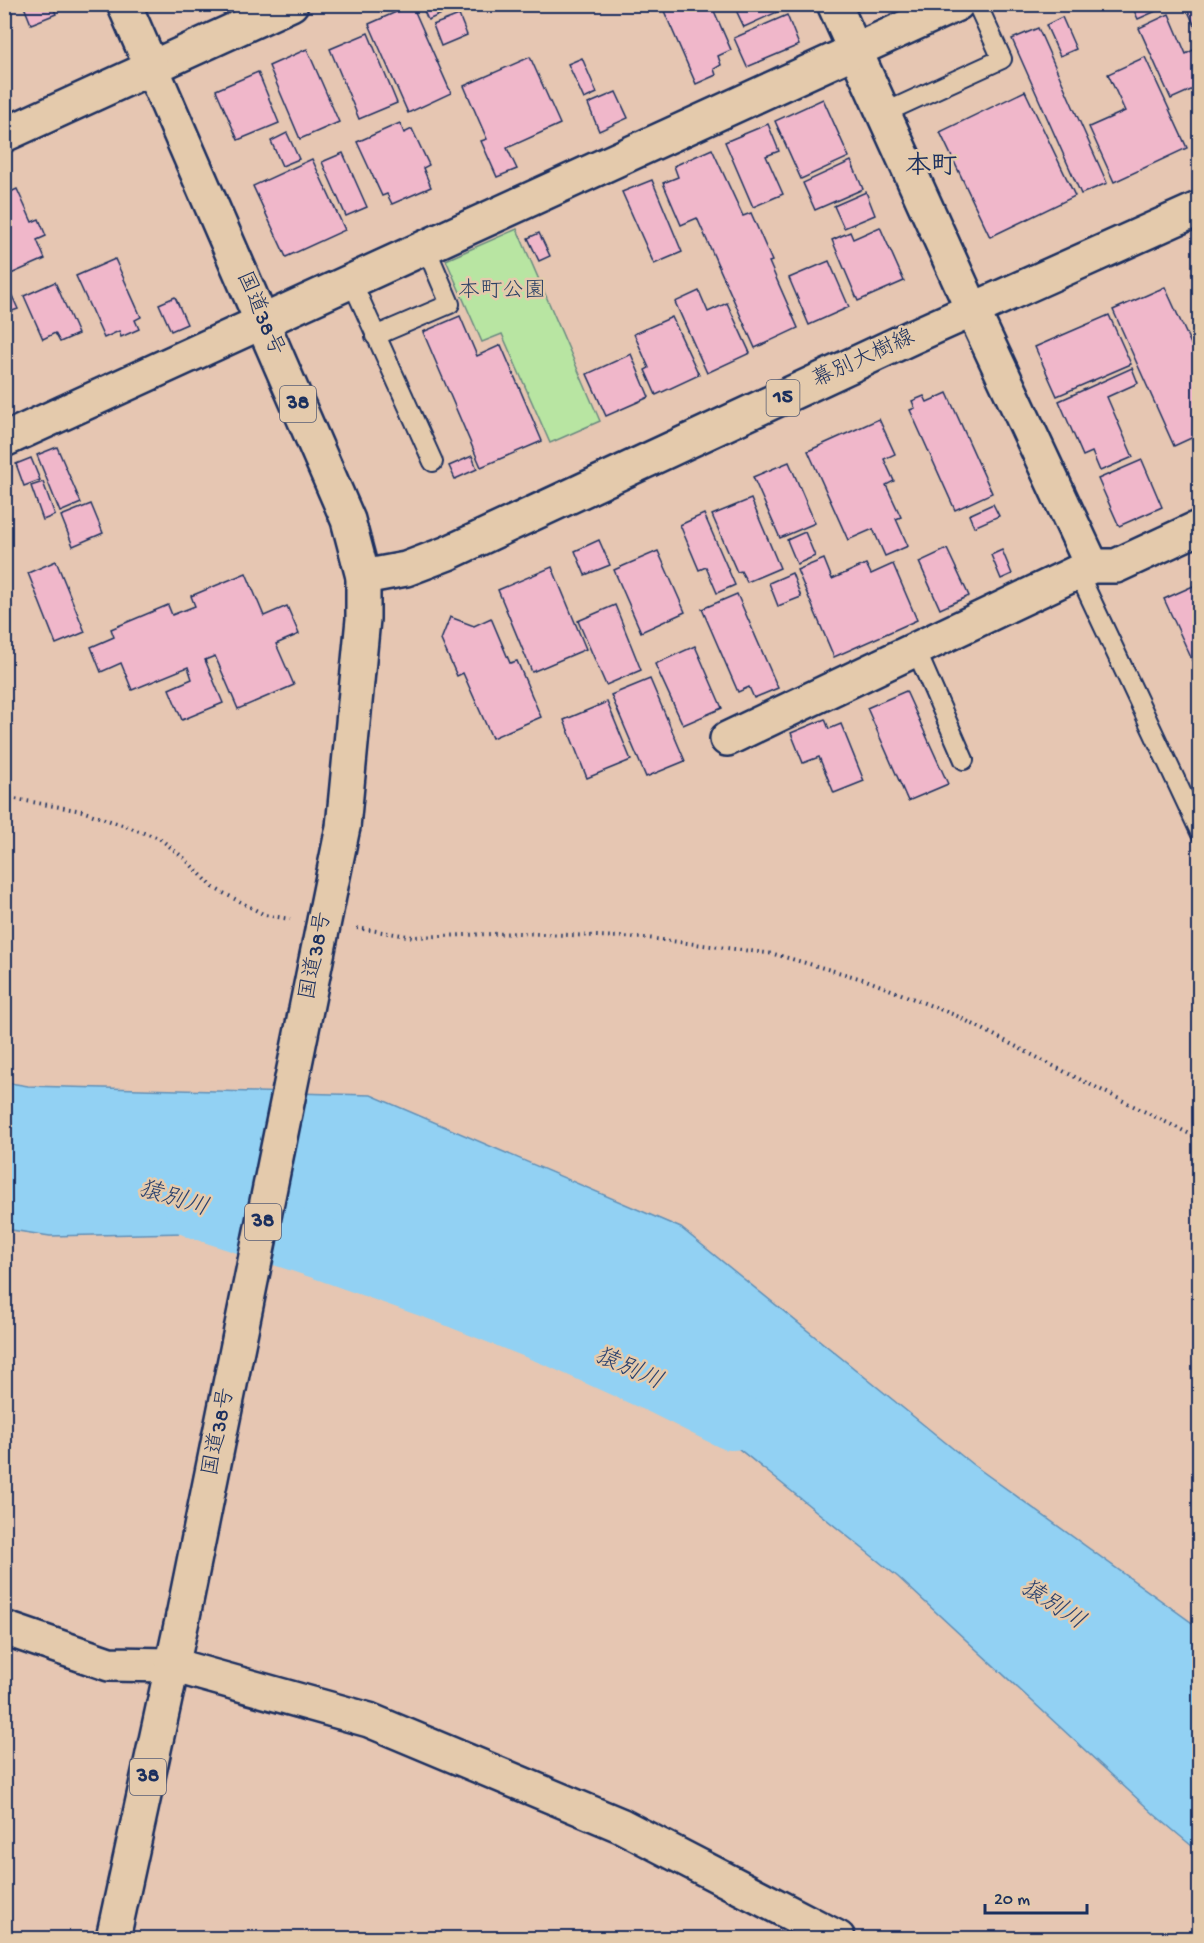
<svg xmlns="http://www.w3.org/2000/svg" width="1204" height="1943" font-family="'Gochi Hand','Klee One',sans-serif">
  <rect width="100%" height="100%" fill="#e6c6b2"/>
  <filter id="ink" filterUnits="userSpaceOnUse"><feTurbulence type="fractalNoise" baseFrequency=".0167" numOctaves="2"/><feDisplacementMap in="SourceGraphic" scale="12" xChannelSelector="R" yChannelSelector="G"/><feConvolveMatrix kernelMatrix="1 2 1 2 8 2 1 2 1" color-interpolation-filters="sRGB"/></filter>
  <g filter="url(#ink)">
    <path fill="#b8e5a2" stroke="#6a8a80" stroke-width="1.5" d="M 517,229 L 600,421 L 550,443 L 502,334 L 482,342 L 446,260 Z"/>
    <path fill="#92d1f3" stroke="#6290b7" stroke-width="1.5" d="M 4,1082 L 28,1086 L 371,1095 L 681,1228 L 972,1464 L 1199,1628 L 1199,1852 L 1155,1815 L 898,1577 L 570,1313 L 356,1229 L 50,1236 L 5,1229 Z"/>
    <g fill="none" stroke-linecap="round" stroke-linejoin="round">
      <path stroke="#92d1f3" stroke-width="62" d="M 196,1207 L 327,1250 L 445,1292 L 561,1338 L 664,1385 L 732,1419"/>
    </g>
    <g fill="#f0b7ca" stroke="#1b2f5e" stroke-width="1.5">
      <path d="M 4,4 L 9,4 L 12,12 L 4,15 Z"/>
      <path d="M 23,4 L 52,4 L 56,14 L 31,24 Z"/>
      <path d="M 421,4 L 464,4 L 428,20 Z"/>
      <path d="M 661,4 L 711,4 L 731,50 L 718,56 L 721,65 L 714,69 L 716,75 L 696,84 Z"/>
      <path d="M 784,4 L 786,8 L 744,27 L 735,8 L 741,4 Z"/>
      <path d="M 1131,4 L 1172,4 L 1138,19 Z"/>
      <path d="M 1197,4 L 1200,4 L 1200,37 L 1187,9 Z"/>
      <path d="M 412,5 L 451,93 L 408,113 L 369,24 Z"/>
      <path d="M 1169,14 L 1186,54 L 1195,49 L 1200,59 L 1200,86 L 1171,99 L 1139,28 Z"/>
      <path d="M 459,15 L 467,35 L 441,46 L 433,25 Z"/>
      <path d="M 787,15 L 799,45 L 747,67 L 734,38 Z"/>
      <path d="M 1062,17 L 1076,49 L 1060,56 L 1046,25 Z"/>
      <path d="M 1038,28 L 1107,183 L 1081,194 L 1012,39 Z"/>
      <path d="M 368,33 L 397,103 L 359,119 L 330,49 Z"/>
      <path d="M 307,49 L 339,122 L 300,139 L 269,66 Z"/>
      <path d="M 530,57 L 560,124 L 507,148 L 517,169 L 497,177 L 481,141 L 487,139 L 464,86 Z"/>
      <path d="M 1145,57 L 1187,148 L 1114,182 L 1089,127 L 1125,111 L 1108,74 Z"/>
      <path d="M 582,58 L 597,93 L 584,99 L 568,64 Z"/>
      <path d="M 258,72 L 279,123 L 238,140 L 216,90 Z"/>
      <path d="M 1025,91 L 1075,196 L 990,237 L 940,132 Z"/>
      <path d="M 616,92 L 628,118 L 599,131 L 588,104 Z"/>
      <path d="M 823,99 L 849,157 L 801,179 L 775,121 Z"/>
      <path d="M 400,123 L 404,133 L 412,129 L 429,165 L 423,168 L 431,187 L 392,204 L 387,194 L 382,196 L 357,142 Z"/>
      <path d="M 768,124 L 779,151 L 766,156 L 783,194 L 753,207 L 725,142 Z"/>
      <path d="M 287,133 L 299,159 L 282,166 L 271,141 Z"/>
      <path d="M 712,149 L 743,216 L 751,213 L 772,261 L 769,262 L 798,328 L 755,348 L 697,218 L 681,225 L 663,183 L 678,177 L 674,166 Z"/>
      <path d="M 343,153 L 367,207 L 346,216 L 322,162 Z"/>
      <path d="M 312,159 L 345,230 L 286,257 L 253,186 Z"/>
      <path d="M 851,161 L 863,189 L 815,210 L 803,183 Z"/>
      <path d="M 652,180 L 682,252 L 654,264 L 622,192 Z"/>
      <path d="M 17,189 L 32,222 L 39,219 L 46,236 L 37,240 L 45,259 L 11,274 L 4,259 L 4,195 Z"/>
      <path d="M 866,192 L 875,215 L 844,228 L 834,206 Z"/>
      <path d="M 880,227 L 904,281 L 858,301 L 832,240 L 850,232 L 853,239 Z"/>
      <path d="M 539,233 L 550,256 L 539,261 L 528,238 Z"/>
      <path d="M 115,259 L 141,317 L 135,320 L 139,329 L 121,337 L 119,331 L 104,338 L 76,276 Z"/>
      <path d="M 829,261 L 849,307 L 809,325 L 789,278 Z"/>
      <path d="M 1200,270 L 1200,291 L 1192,273 Z"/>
      <path d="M 4,278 L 18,309 L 4,314 Z"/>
      <path d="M 55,282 L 78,334 L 60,342 L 55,333 L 43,339 L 24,296 Z"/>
      <path d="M 1165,287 L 1200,364 L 1200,434 L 1174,446 L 1113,310 Z"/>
      <path d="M 699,291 L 708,312 L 727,303 L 750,353 L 707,373 L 675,302 Z"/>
      <path d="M 175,297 L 187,324 L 171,331 L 159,304 Z"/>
      <path d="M 1109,315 L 1131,364 L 1057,396 L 1035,347 Z"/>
      <path d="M 460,316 L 477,356 L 501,345 L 542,441 L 481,467 L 423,332 Z"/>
      <path d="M 672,317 L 699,375 L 656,395 L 645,370 L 649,368 L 634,334 Z"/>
      <path d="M 631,354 L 649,397 L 606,416 L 587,374 Z"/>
      <path d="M 1132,368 L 1138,383 L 1107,397 L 1133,457 L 1100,471 L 1092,452 L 1083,456 L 1059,401 Z"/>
      <path d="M 947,393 L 992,493 L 955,510 L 910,410 L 915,408 L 912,401 L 924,396 L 927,402 Z"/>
      <path d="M 879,419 L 895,454 L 884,459 L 894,481 L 886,485 L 901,517 L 896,519 L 908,546 L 885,556 L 873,529 L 848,540 L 808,451 Z"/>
      <path d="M 57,447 L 81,503 L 60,512 L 37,455 Z"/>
      <path d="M 472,456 L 477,469 L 455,479 L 449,466 Z"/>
      <path d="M 31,458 L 40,480 L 24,486 L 16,464 Z"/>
      <path d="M 1142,460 L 1162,507 L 1119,526 L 1098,479 Z"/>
      <path d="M 789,462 L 815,523 L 780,538 L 753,477 Z"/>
      <path d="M 43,482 L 55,515 L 43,520 L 31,486 Z"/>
      <path d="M 751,499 L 780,568 L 747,582 L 741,571 L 737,572 L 712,515 Z"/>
      <path d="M 91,504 L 103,533 L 73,546 L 61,516 Z"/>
      <path d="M 993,504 L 999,516 L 974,527 L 969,515 Z"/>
      <path d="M 704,514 L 735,585 L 717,593 L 706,567 L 699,570 L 680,525 Z"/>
      <path d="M 805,532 L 815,556 L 797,564 L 787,540 Z"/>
      <path d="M 599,540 L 610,565 L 585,575 L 575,551 Z"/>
      <path d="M 947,549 L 969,596 L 940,609 L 919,562 Z"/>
      <path d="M 1002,550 L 1012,574 L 1001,579 L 991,555 Z"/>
      <path d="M 658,551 L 685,612 L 641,632 L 614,570 Z"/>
      <path d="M 824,559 L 832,579 L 866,564 L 871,574 L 893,564 L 917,620 L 834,657 L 797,570 Z"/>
      <path d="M 56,561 L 85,632 L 56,644 L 28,573 Z"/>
      <path d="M 552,567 L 586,649 L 532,672 L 498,590 Z"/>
      <path d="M 246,573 L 264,616 L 287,606 L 299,634 L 276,644 L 294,685 L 238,709 L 215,656 L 205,660 L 223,703 L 182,720 L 169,689 L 192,679 L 188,667 L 132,690 L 121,663 L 101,672 L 91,647 L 114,637 L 111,629 L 168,605 L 172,615 L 195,606 L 191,596 Z"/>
      <path d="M 792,573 L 801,597 L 778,606 L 769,583 Z"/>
      <path d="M 1200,583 L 1200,677 L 1164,599 Z"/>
      <path d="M 737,594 L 778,688 L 754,698 L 749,687 L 738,692 L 702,609 Z"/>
      <path d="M 615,605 L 641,670 L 606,685 L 578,621 Z"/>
      <path d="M 450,617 L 474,626 L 491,618 L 510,663 L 517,661 L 541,717 L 492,738 L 463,673 L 457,676 L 441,640 Z"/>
      <path d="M 695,646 L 722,708 L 683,725 L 655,664 Z"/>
      <path d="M 650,679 L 685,761 L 646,777 L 611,695 Z"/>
      <path d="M 906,691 L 948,784 L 908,801 L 867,708 Z"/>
      <path d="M 607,702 L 631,760 L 587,778 L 564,720 Z"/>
      <path d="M 825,719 L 829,729 L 841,724 L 864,781 L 834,793 L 819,757 L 803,763 L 791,733 Z"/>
    </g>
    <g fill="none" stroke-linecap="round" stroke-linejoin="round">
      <g stroke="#1b2f5e" stroke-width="22">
        <g id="service">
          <path d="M 884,113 L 1002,59 L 977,4"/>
          <path d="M 352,282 L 433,462"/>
          <path d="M 375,336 L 450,304 L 426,248"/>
          <path d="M 1078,572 L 1200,832"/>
          <path d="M 916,650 L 964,760"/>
        </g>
      </g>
      <g stroke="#1b2f5e" stroke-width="38">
        <g id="minor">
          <path d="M 834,4 L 973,311 L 1092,566"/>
          <path d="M 4,135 L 291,4"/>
          <path d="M 4,440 L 957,4"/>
          <path d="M 727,739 L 1078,572 L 1092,566 L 1116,566 L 1200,527"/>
          <path d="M 4,1628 L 109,1664 L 172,1665 L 369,1720 L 620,1825 L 838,1938"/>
        </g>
      </g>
      <g stroke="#1b2f5e" stroke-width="38">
        <path id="primary" d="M 363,577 L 406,569 L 448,553 L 912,337 L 1200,208"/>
      </g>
      <g stroke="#1b2f5e" stroke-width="38">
        <g id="trunk">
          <path d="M 124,4 L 348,520 L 363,577 L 363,619 L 343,827"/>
          <path d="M 113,1938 L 183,1616"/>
        </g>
      </g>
      <g stroke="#1b2f5e" stroke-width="4" stroke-dasharray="1.5 4.5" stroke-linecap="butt">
        <path d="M 4,797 L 82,811 L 159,838 L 184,858 L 214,888 L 265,915 L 290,919"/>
        <path d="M 357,928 L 414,937 L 518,933 L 647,938 L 774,954 L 866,980 L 957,1016 L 1071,1075 L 1200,1139"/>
      </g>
      <use href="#service" stroke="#e4caac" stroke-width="18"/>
      <use href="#minor" stroke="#e4caac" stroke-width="33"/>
      <use href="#primary" stroke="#e4caac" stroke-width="33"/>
      <use href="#trunk" stroke="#e4caac" stroke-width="33"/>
      <g stroke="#1b2f5e" stroke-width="38" stroke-linecap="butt">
        <path id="trunk-bridge" d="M 183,1616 L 343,827"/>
      </g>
      <use href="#trunk-bridge" stroke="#e4caac" stroke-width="33"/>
    </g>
  </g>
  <g text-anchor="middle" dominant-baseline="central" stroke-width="5" stroke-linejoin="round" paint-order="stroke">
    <g fill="#e4caac" stroke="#575e75" stroke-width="1.5">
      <rect x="766.5" y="380" width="33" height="36" rx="4.5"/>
      <rect x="280" y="386" width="36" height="36" rx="4.5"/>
      <rect x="245" y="1204" width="36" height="36" rx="4.5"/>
      <rect x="130" y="1759" width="36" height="36" rx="4.5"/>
    </g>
    <g font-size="21" font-weight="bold" fill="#1b2f5e">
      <text x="783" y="398">15</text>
      <text x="298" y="404">38</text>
      <text x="263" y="1222">38</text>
      <text x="148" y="1777">38</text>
    </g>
    <g font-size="22" fill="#2b4165" stroke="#e4caac">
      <text x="502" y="292">本町公園</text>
    </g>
    <g font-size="22" fill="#1b2f5e" stroke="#e4caac">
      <text transform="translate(259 314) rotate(67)">国道38号</text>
      <text transform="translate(864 360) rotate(-25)">幕別大樹線</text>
      <text transform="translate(317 956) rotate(-79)">国道38号</text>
      <text transform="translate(220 1432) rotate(-79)">国道38号</text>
    </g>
    <g font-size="24" font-style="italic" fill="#273f6d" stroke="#e4caac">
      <text transform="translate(173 1200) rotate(17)">猿別川</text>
      <text transform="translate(628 1370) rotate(24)">猿別川</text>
      <text transform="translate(1052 1606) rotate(33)">猿別川</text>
    </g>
    <g font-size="26" font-weight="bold" fill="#1b2f5e" stroke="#e4caac">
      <text x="931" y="168">本町</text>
    </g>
  </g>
  <rect width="1204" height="1943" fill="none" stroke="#e4caac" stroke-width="24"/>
  <rect x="12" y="12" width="1180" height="1919" fill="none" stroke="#1b2f5e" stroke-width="2" filter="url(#ink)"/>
  <path d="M985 1904v9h102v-9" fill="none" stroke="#1b2f5e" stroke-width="3"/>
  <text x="994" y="1904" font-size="18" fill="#1b2f5e" stroke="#e4caac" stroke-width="4.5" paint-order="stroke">20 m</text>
</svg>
